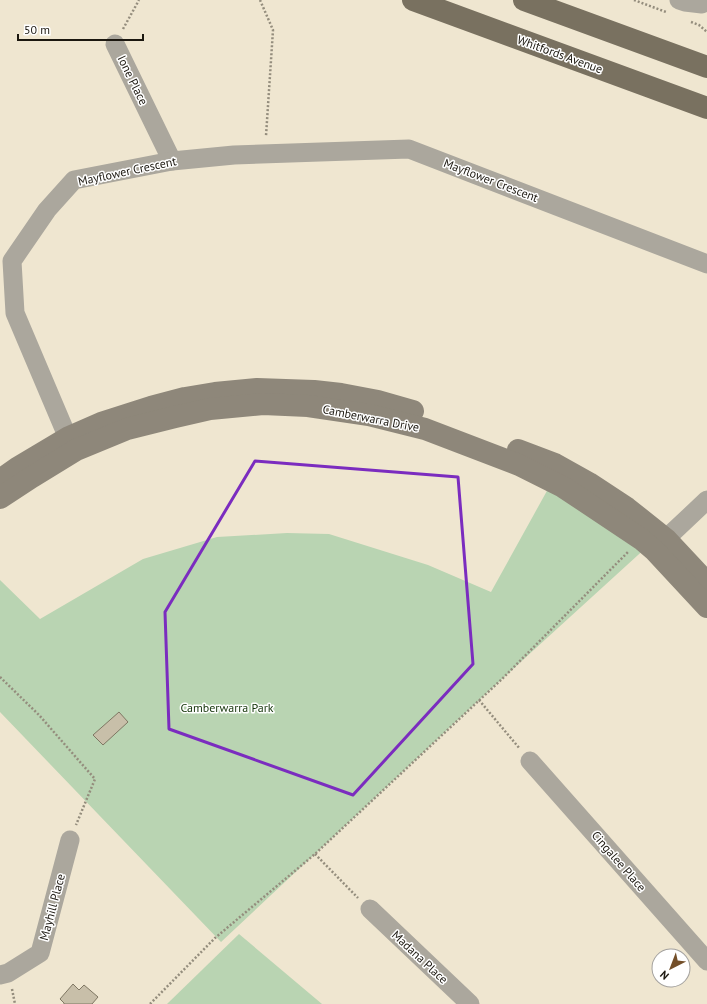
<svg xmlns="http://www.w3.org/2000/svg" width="707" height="1004" font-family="'PT Sans',sans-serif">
  <rect width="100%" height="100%" fill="#efe6d0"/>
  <g fill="#b9d4b2">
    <path d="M 548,489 L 649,545 L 479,700 L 221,942 L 0,712 L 0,580 L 40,619 L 143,559 L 217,537 L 287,533 L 329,534 L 428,565 L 491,592 Z"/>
    <path d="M 239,934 L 322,1004 L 167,1004 Z"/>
  </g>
  <g fill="#c8bfa9" stroke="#7f7763">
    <path d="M 119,712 L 128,722 L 103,745 L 93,735 Z"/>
    <path d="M 73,984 L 79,990 L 84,985 L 98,997 L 92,1004 L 64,1004 L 64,1003 L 60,999 Z"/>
  </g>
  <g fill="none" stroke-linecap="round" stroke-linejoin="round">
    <g stroke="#948d7d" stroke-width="2.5" stroke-dasharray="2 2" stroke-linecap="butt">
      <path d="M 260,0 L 273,30 L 266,136"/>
      <path d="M 634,0 L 666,12"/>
      <path d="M 691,22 L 699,25 L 707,32"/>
      <path d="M 123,29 L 139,0"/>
      <path d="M 0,677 L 39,715 L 95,779 L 76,825"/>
      <path d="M 479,700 L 520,749"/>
      <path d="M 315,854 L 358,898"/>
      <path d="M 12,989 L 15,1004"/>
      <path d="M 150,1004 L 215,938 L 315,854 L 502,679 L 628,552"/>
    </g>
    <g stroke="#aba79d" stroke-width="19">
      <path d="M 679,0 L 685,2 L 702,4 L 707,0"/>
      <path d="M 115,44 L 172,161"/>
      <path d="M 76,450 L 65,431 L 15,313 L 12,261 L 47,210 L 74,180 L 172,161 L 234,155 L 409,149 L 707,264"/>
      <path d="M 657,549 L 673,532 L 707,500"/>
      <path d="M 530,761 L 707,961"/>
      <path d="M 370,909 L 470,1004"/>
      <path d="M 0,975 L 8,973 L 40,953 L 70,840"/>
    </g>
    <g stroke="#8e877a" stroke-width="22">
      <path d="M 518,450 L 555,464 L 589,483 L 627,508 L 666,539 L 707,583"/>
      <path d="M 0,480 L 17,468 L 69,437 L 101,423 L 151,407 L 185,398 L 215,393 L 257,389 L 314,391 L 341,394 L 378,401 L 413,411"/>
      <path d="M 0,498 L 32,477 L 76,450 L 127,429 L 175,417 L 210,409 L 263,404 L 308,406 L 369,415 L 425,429 L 519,465 L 563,487 L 641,539 L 655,551 L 707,607"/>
    </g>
    <g stroke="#797160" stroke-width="22">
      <path d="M 413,0 L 707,108"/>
      <path d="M 524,0 L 707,67"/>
    </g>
  </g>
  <path fill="none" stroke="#7b2cbf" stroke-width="3" stroke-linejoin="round" d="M 255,461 L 458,477 L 473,664 L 353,795 L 169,729 L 165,612 Z"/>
  <g text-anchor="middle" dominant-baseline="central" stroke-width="3" stroke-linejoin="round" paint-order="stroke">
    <g font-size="12" fill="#1b170f" stroke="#fff">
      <text transform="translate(560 54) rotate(20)">Whitfords Avenue</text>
      <text transform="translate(133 80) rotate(64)">Ione Place</text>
      <text transform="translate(127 171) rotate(-12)">Mayflower Crescent</text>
      <text transform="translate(491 180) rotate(21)">Mayflower Crescent</text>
      <text transform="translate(371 418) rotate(11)">Camberwarra Drive</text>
      <text transform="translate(619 861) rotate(49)">Cingalee Place</text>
      <text transform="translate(52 907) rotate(-75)">Mayhill Place</text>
      <text transform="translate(420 957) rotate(43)">Madana Place</text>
    </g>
    <g font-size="12" fill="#123207" stroke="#fff">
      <text x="227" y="707">Camberwarra Park</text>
    </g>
  </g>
  <g transform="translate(671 968) rotate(222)"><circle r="19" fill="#ffffff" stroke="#a4a29f"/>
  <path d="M0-3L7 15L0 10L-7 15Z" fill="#734f29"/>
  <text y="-6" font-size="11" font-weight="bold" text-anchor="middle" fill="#1b170f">N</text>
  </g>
  <path d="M18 34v6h125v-6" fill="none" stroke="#1b170f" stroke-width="2"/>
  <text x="24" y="34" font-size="12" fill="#1b170f" stroke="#ffffff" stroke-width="3" paint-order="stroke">50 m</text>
</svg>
